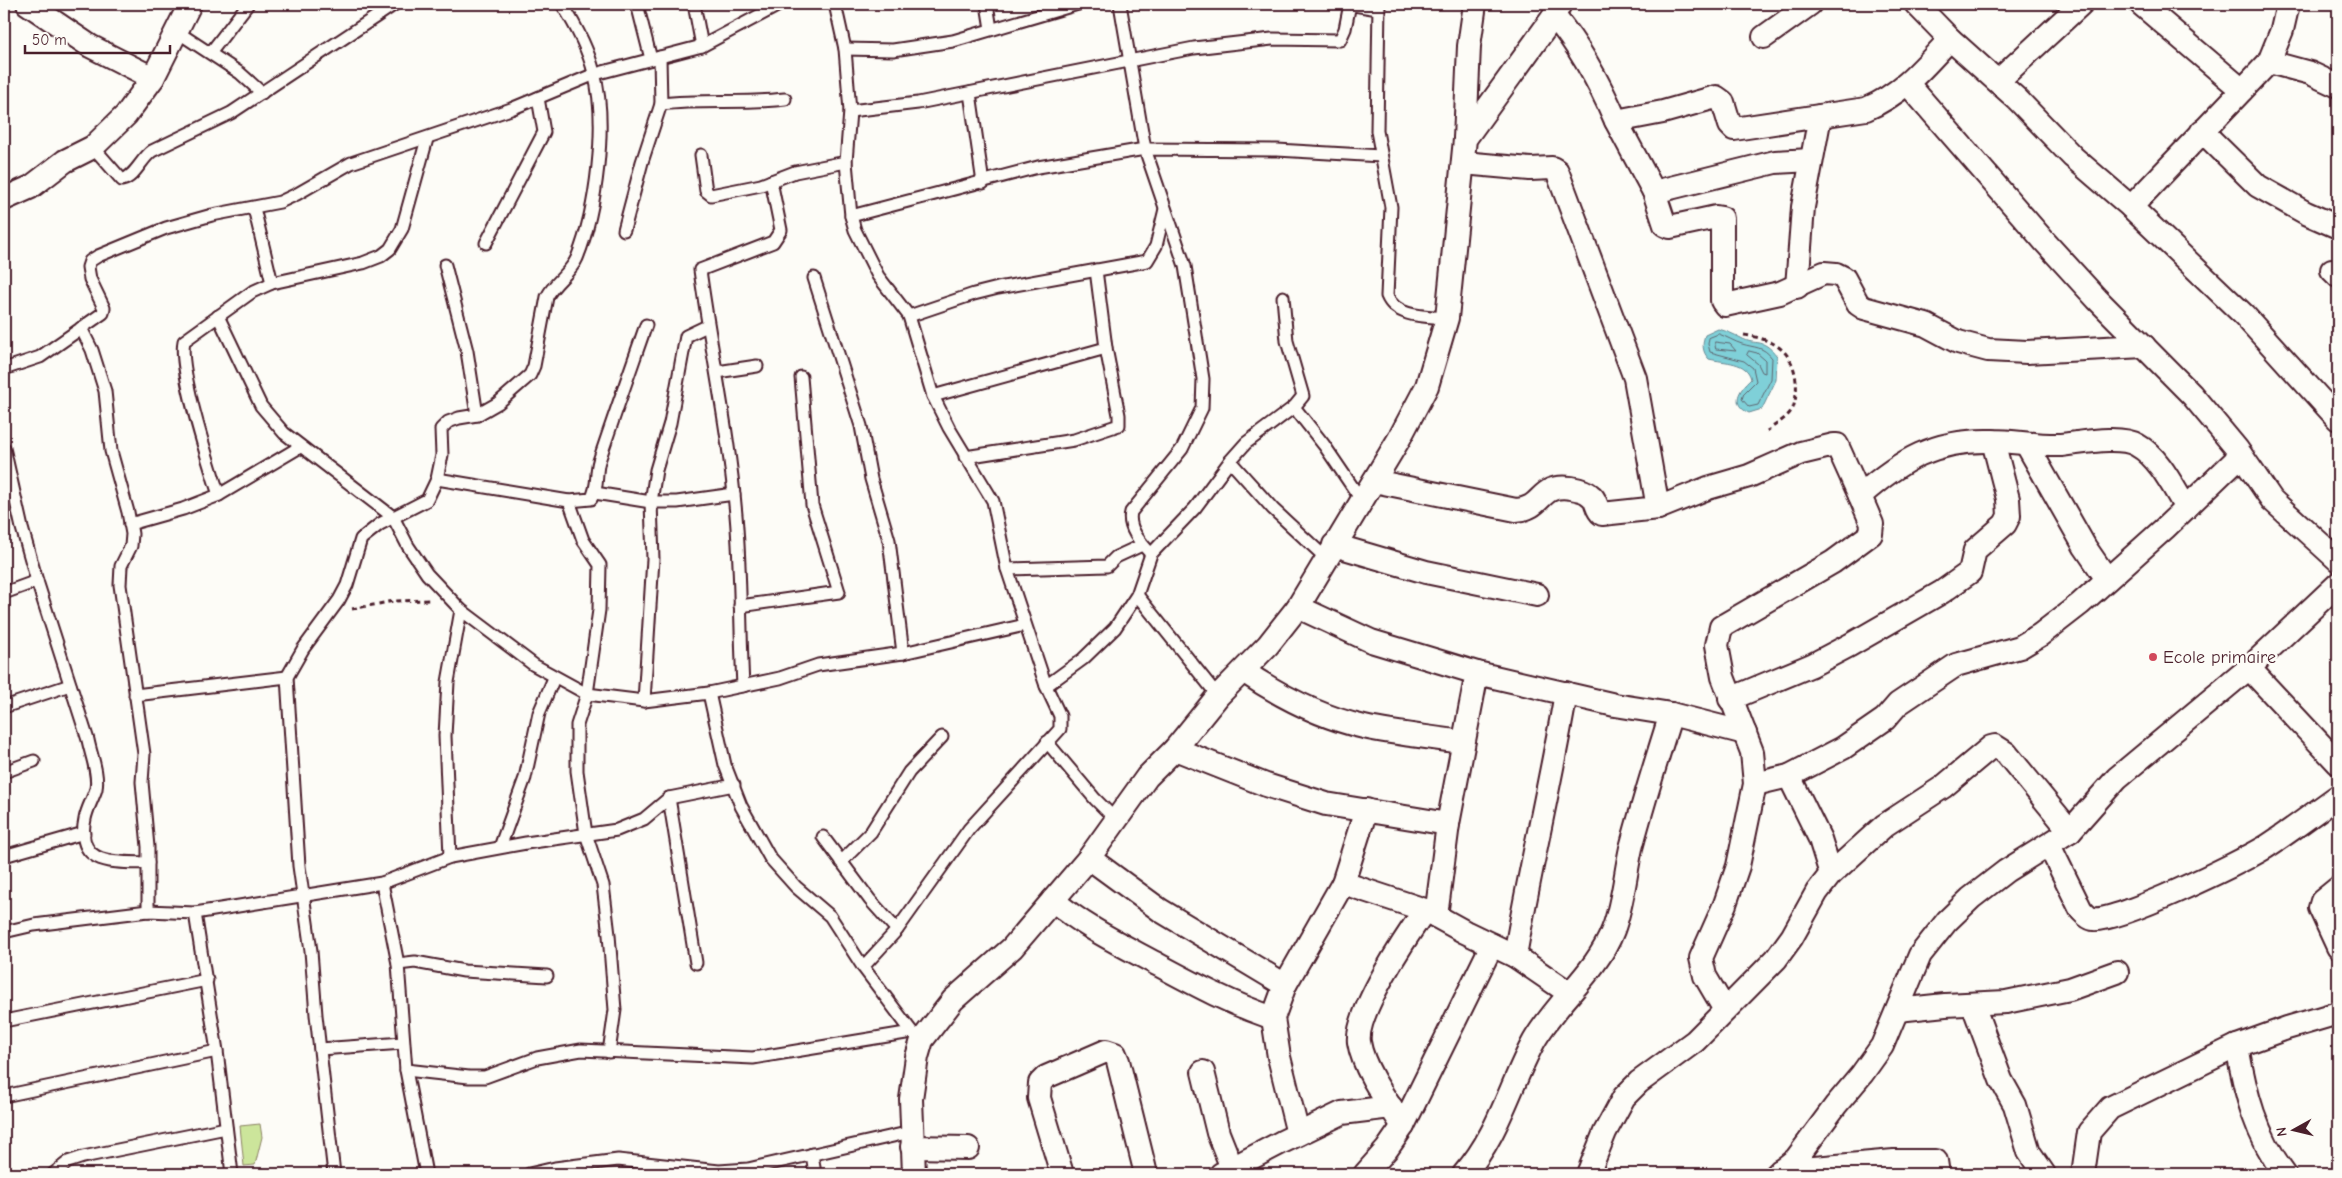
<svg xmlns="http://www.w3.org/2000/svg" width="2342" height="1178" font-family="'Comic Neue',sans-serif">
  <rect width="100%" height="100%" fill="#fdfcf7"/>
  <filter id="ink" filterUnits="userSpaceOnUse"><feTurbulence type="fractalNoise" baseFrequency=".02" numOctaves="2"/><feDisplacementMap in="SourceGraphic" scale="10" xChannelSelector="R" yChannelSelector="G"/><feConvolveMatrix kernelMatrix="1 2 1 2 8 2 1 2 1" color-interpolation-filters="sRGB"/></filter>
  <g filter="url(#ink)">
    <path fill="#cce59b" stroke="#8b8263" d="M 260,1124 L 262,1137 L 255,1165 L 244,1166 L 240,1126 Z"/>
    <path fill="#7fd0d8" stroke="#6a8993" d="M 1718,329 C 1727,331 1733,334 1741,338 C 1757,347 1761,336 1777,356 L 1776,380 L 1762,409 L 1749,413 C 1730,404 1739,390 1751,379 C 1747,361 1725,363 1709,359 C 1702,352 1702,344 1705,335 Z"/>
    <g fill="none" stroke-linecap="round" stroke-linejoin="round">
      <g stroke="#5f6670" stroke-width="1">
        <path d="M 1719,334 C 1727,337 1735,342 1742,344 C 1755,348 1763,346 1772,358 L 1771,379 L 1758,405 L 1749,407 L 1742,399 L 1744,393 L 1756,381 L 1753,368 L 1744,361 L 1710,352 L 1708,344 L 1709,338 Z"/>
        <path d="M 1715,342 L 1730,344 L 1736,351 L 1716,349 Z"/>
        <path d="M 1749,351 L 1757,353 L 1765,360 L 1765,373 L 1762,372 L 1758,364 L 1747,355 Z"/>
      </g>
      <g stroke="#4a1f2b" stroke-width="15">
        <g id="service">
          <path d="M 637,4 L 651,59"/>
          <path d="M 694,4 L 702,46"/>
          <path d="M 835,4 L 845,49 L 850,111 L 846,162 L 851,216 L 855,230 L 878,276 L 909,316 L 933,396 L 949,428 L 993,501 L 1007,569 L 1046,686 L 1060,716 L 1060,729 L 969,829 L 897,930 L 863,967"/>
          <path d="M 987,4 L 991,29"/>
          <path d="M 1120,4 L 1145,149 L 1185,266 L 1203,379 L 1202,408 L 1182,449 L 1131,512 C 1127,528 1141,543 1151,554"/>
          <path d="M 1348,4 L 1378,9"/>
          <path d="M 1379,4 L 1377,131 L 1391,207 L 1387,296 C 1396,318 1427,316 1447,318"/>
          <path d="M 176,31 L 240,73 L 262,93"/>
          <path d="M 845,49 L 893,50 L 953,41 L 1078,4"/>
          <path d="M 211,52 L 248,4"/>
          <path d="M 970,93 L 983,183"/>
          <path d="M 661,104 C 702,99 743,104 785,99"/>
          <path d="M 850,111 L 918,103 L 1194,48 L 1272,39 L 1340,40 L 1345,29 L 1350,4"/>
          <path d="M 93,147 L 122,180 C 135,177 141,159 152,151 L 231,113 L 395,4"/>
          <path d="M 701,155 L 706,191 L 711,195 L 761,185 L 795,172 L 846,162"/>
          <path d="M 254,208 L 272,283"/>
          <path d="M 851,216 L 1038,167 L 1145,149 L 1277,150 L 1381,156"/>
          <path d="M 624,230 L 642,162 L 661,104 L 660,57"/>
          <path d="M 486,243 L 544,132 L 538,98"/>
          <path d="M 445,265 L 467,351 L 477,415"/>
          <path d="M 814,278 L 861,426 L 871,479 L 889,540 L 903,653"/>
          <path d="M 1283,297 L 1287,341 L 1303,396 L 1294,407 L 1324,445 L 1362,501"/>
          <path d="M 218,316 L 261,406 L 284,433 L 393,517 L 408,546 L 427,574 L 461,610 L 534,665 L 587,694 L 644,701 L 709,693 L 780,678 L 818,665 L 903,653 L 1025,625"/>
          <path d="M 909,316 L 974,294 L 998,288 L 1147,261 L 1156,246 L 1165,209"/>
          <path d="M 81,328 L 92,350 L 105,391 L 111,451 L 128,512 L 132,534 L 131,546 L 121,566 L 120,585 L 144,754 L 142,782 L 148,847 L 148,911"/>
          <path d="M 4,369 L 40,357 L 103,313 L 104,308 L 90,279 L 88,267 L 90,261 L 98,256 L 166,228 L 212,215 L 280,202 L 297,194 L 351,163 L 511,109 L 595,74 L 702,46 L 781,4"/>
          <path d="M 717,372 L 757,366"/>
          <path d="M 933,396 L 1106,348"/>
          <path d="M 4,448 L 22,528 L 37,581 L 88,740 C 91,755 99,774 96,789 C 93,799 87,808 85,819 C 75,866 114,862 148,863"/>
          <path d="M 965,457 L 1074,440 L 1119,425 L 1119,415 L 1106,348 L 1096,270"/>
          <path d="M 1230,461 L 1273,509 L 1327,559"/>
          <path d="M 437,479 L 569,501 L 591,499 C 599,487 595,474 599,461 C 614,416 630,371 646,325"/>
          <path d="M 595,493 L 651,502 L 677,502 L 734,494"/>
          <path d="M 219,495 C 209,464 178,369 184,341 L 252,292 L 272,283 L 363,263 L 381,256 L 390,249 L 402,229 L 427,139"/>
          <path d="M 569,501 L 583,540 L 600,565 L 599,610 L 587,694 L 577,725 L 577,771 L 586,834 L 603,885 L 609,935 L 615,1010 L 609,1052"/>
          <path d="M 130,524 L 183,509 L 219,495 L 300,447"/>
          <path d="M 1007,569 L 1107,566 L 1116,557 L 1142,545"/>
          <path d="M 4,593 L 37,581"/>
          <path d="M 1137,595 L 1218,696"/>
          <path d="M 740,606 L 839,592 L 812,505 L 801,377"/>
          <path d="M 743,686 C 740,629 741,572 736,515 C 729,432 711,351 700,270 L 773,242 L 781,230 L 771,181"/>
          <path d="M 1046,686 L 1083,659 L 1115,628 L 1137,595 L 1151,554 L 1195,508 L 1230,461 L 1246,443 L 1294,407"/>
          <path d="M 709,693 L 725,765 L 741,806 L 770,858 L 796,887 L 830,916 L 863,967 L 912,1032"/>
          <path d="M 135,695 L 287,677"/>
          <path d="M 644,701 L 653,559 L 651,502 L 656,470 L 670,423 L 686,336 L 707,326"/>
          <path d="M 4,707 L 70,685"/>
          <path d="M 1047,742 L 1095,799 L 1116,820"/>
          <path d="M 4,772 L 34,761"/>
          <path d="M 669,798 L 696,963"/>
          <path d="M 823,837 L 870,900 L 897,930"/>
          <path d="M 500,847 L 525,778 L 539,713 L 554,678"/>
          <path d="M 4,856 L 84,833"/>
          <path d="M 450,857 L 445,736 L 448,682 L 461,610"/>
          <path d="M 841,862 L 871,832 L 909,772 L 942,737"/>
          <path d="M 382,883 L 398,964 L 406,1070 L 426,1174"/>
          <path d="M 195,913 L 217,1051 L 232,1174"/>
          <path d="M 4,932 L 34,925 L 148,911 L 195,913 L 382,883 L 450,857 L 526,843 L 617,830 L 644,819 L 669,798 L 734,785"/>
          <path d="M 398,964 L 415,962 L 464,971 L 547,976"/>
          <path d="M 4,1021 L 207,980"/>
          <path d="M 320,1049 L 403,1043"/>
          <path d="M 406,1070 L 469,1077 L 485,1077 L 537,1058 L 581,1050 L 753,1058 L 912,1032 L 922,1040"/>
          <path d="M 4,1096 L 217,1051"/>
          <path d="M 812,1154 L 815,1174"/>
          <path d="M 53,1174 L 68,1162 L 83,1157 L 226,1128"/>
          <path d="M 334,1174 L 316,1015 L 311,951 L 299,866 L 287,677 L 303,649 L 339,600 L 347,585 L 361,539 L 380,524 L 427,500 L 437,479 L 442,455 L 441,429 L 448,422 L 459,418 L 477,415 L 498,403 L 530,375 L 534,366 L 547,297 C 554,282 570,274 577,258 C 596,211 608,123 594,73 C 588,48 576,26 562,4"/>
          <path d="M 529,1174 L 555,1168 L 618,1160 L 719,1171 L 748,1169 L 911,1132"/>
        </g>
      </g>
      <g stroke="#4a1f2b" stroke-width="26">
        <g id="minor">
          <path d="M 28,4 L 90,46 L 153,78"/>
          <path d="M 1916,4 L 1950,39 L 2017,99 L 2073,157 L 2131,207 L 2244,315 L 2338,419"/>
          <path d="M 2141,4 L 2242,90"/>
          <path d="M 1554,16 C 1580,47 1600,84 1616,121 L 1663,112 L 1716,97 L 1723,102 L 1730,125 L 1734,129 L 1866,109 C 1902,94 1924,67 1950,39"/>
          <path d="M 1764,37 L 1810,4"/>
          <path d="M 2269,62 L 2310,73 L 2338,86"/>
          <path d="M 1998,81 L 2081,4"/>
          <path d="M 1908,84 L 2045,242 L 2097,299 L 2192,395 L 2237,449 L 2272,500 L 2338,560"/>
          <path d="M 1616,121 L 1654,192 L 1665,225 L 1670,227 L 1716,217 L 1722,218 L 1722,301 L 1725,305 L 1780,293 L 1824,273 L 1836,274 L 1844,278 L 1858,304 L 1864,308 L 1926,325 L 1958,342 L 1988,350 L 2027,352 L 2144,346"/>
          <path d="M 2202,131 L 2258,186 L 2306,213 L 2338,227"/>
          <path d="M 1465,139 L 1469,46 L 1475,4"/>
          <path d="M 1654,192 L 1775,162 L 1811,160"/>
          <path d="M 4,199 L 31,187 L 65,161 L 93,147 L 126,115 L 153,78 L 190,4"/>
          <path d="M 2131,207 L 2269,62 L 2282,30 L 2288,4"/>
          <path d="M 2332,270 L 2338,276"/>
          <path d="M 1797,287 L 1803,207 L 1820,116"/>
          <path d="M 2027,445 L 2085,547 L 2107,579"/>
          <path d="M 1374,481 L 1516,510 C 1544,509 1538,483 1571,488 C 1577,489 1586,491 1590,495 C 1598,500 1595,509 1602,514 L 1658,508 L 1635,378 L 1557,171 L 1552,168 L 1530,169 L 1463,163"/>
          <path d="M 1658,508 L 1708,488 L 1749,476 L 1801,453 L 1834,445 L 1837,445 L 1860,496"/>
          <path d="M 1334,545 L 1426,572 L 1537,595"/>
          <path d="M 1298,607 L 1371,641 L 1477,673 L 1615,705 L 1671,714 L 1745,733"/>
          <path d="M 2249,668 L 2338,763"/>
          <path d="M 1243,671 C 1280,696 1319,717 1364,727 C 1396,734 1430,737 1462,742"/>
          <path d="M 1730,699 L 1812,665 L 1850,645 L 1942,592 L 1970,572 L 1975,550 L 2005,524 L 2009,516 L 2008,499 L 1993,441"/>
          <path d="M 1175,749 L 1266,785 L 1326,804 L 1448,824"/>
          <path d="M 1789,776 L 1820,839 L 1831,874"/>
          <path d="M 1755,784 L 1789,776 L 1843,748 L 1885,719 L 1898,704 L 1956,665 L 2020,647 L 2040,635 L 2080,604 L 2165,528 L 2241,455"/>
          <path d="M 2049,845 L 2081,910 C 2085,914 2088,918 2093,919 C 2117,923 2241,862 2266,847 C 2291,831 2314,813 2338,796"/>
          <path d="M 1089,858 L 1160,910 L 1285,985"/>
          <path d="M 1343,883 L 1366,810"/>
          <path d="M 2338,888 L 2322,901 L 2320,908 L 2338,947"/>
          <path d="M 1053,900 C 1084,927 1120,944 1155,963 C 1196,985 1229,1003 1273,1018"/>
          <path d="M 1436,916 L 1448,824 L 1477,673"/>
          <path d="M 1515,956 C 1530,868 1551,781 1566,693"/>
          <path d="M 1973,1005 L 2001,1080 L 2015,1105 L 2029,1152 L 2044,1174"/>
          <path d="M 1725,1010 L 1705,976 L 1701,958 L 1725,904 L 1738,866 L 1755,784 L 1752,752 L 1723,677 L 1717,645 L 1721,627 L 1833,562 L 1871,534 L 1872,524 L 1860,496 C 1901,460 1935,439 1993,441 C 2016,441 2038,446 2061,445 C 2081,443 2120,435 2137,445 C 2159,457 2173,487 2186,508"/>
          <path d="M 1898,1010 L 1945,1005 L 2006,1002 L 2070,989 L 2117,972"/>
          <path d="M 2237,1046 C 2245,1093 2256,1136 2285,1174"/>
          <path d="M 1203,1072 L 1218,1133 L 1232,1168"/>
          <path d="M 1403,1126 C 1388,1103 1363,1069 1359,1042 C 1355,1013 1408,934 1425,910"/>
          <path d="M 1298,1134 L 1279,1057 L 1273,1018 L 1285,985 L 1343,883 L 1425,910 L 1465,932 L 1515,956 L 1569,993"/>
          <path d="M 912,1147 L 968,1148"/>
          <path d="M 1780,1171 L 1894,1161 L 1936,1161 L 1938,1174"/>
          <path d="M 914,1174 L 911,1099 L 917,1057 L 922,1040 L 953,1000 L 1012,948 L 1089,858 L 1147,777 L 1175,749 L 1218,696 L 1268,645 L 1298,607 L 1399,439 L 1427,386 L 1447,318 L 1465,139 L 1554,16 L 1560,4"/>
          <path d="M 1062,1174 L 1039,1098 L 1040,1083 L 1046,1077 L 1106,1051 L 1115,1054 L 1118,1061 L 1146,1174"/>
          <path d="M 1221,1174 L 1282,1142 L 1342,1113 L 1391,1107"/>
          <path d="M 1365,1174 L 1387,1149 L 1403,1126 L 1492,945"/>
          <path d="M 1464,1174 C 1498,1136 1510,1085 1534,1041 C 1557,1001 1597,972 1613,930 C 1623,904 1625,875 1631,848 C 1643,803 1657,758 1671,714"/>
          <path d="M 1588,1174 L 1605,1132 L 1624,1097 L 1639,1082 L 1695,1041 L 1776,959 L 1792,937 L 1817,892 L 1831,874 L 1885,825 L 1943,787 L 1991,747 L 1995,746 L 2006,753 L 2070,831"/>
          <path d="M 1777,1174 L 1796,1159 L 1836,1105 L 1862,1074 L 1882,1046 L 1920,955 L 1947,921 L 1971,898 L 2006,871 L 2070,831 L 2117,778 L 2249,668 L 2338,584"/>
          <path d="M 2083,1174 L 2089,1132 L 2110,1108 L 2237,1046 L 2287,1028 L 2338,1013"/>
        </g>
      </g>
      <g stroke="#4a1f2b" stroke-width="3" stroke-dasharray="5 4" stroke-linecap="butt">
        <path d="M 1744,335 C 1773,339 1793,350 1796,381 C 1797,389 1796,400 1793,408 C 1788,418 1776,424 1767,431"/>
        <path d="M 352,609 L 394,601 L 430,600"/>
      </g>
      <use href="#service" stroke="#fdfcf7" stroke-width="11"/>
      <use href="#minor" stroke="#fdfcf7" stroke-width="22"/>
    </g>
  </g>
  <circle fill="#d1495b" stroke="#fdfcf7" stroke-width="2" cx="2153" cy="657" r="5"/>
  <g text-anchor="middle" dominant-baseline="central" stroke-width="5" stroke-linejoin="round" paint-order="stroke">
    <g font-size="18" fill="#4a1f2b" stroke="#fdfcf7" text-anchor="start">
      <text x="2163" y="657">Ecole primaire</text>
    </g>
  </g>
  <rect width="2342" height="1178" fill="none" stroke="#fdfcf7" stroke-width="20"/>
  <rect x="10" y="10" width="2322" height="1158" fill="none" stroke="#4a1f2b" stroke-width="2" filter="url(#ink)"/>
  <g transform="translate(2294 1130) rotate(262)" stroke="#fdfcf7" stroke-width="4" paint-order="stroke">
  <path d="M0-4L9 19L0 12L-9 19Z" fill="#4a1f2b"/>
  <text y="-8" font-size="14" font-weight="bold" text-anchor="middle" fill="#4a1f2b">N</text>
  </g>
  <path d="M25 45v8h145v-8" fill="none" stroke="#4a1f2b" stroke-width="2.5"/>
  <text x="32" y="45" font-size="15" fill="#4a1f2b" stroke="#fdfcf7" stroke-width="4" paint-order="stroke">50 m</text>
</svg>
